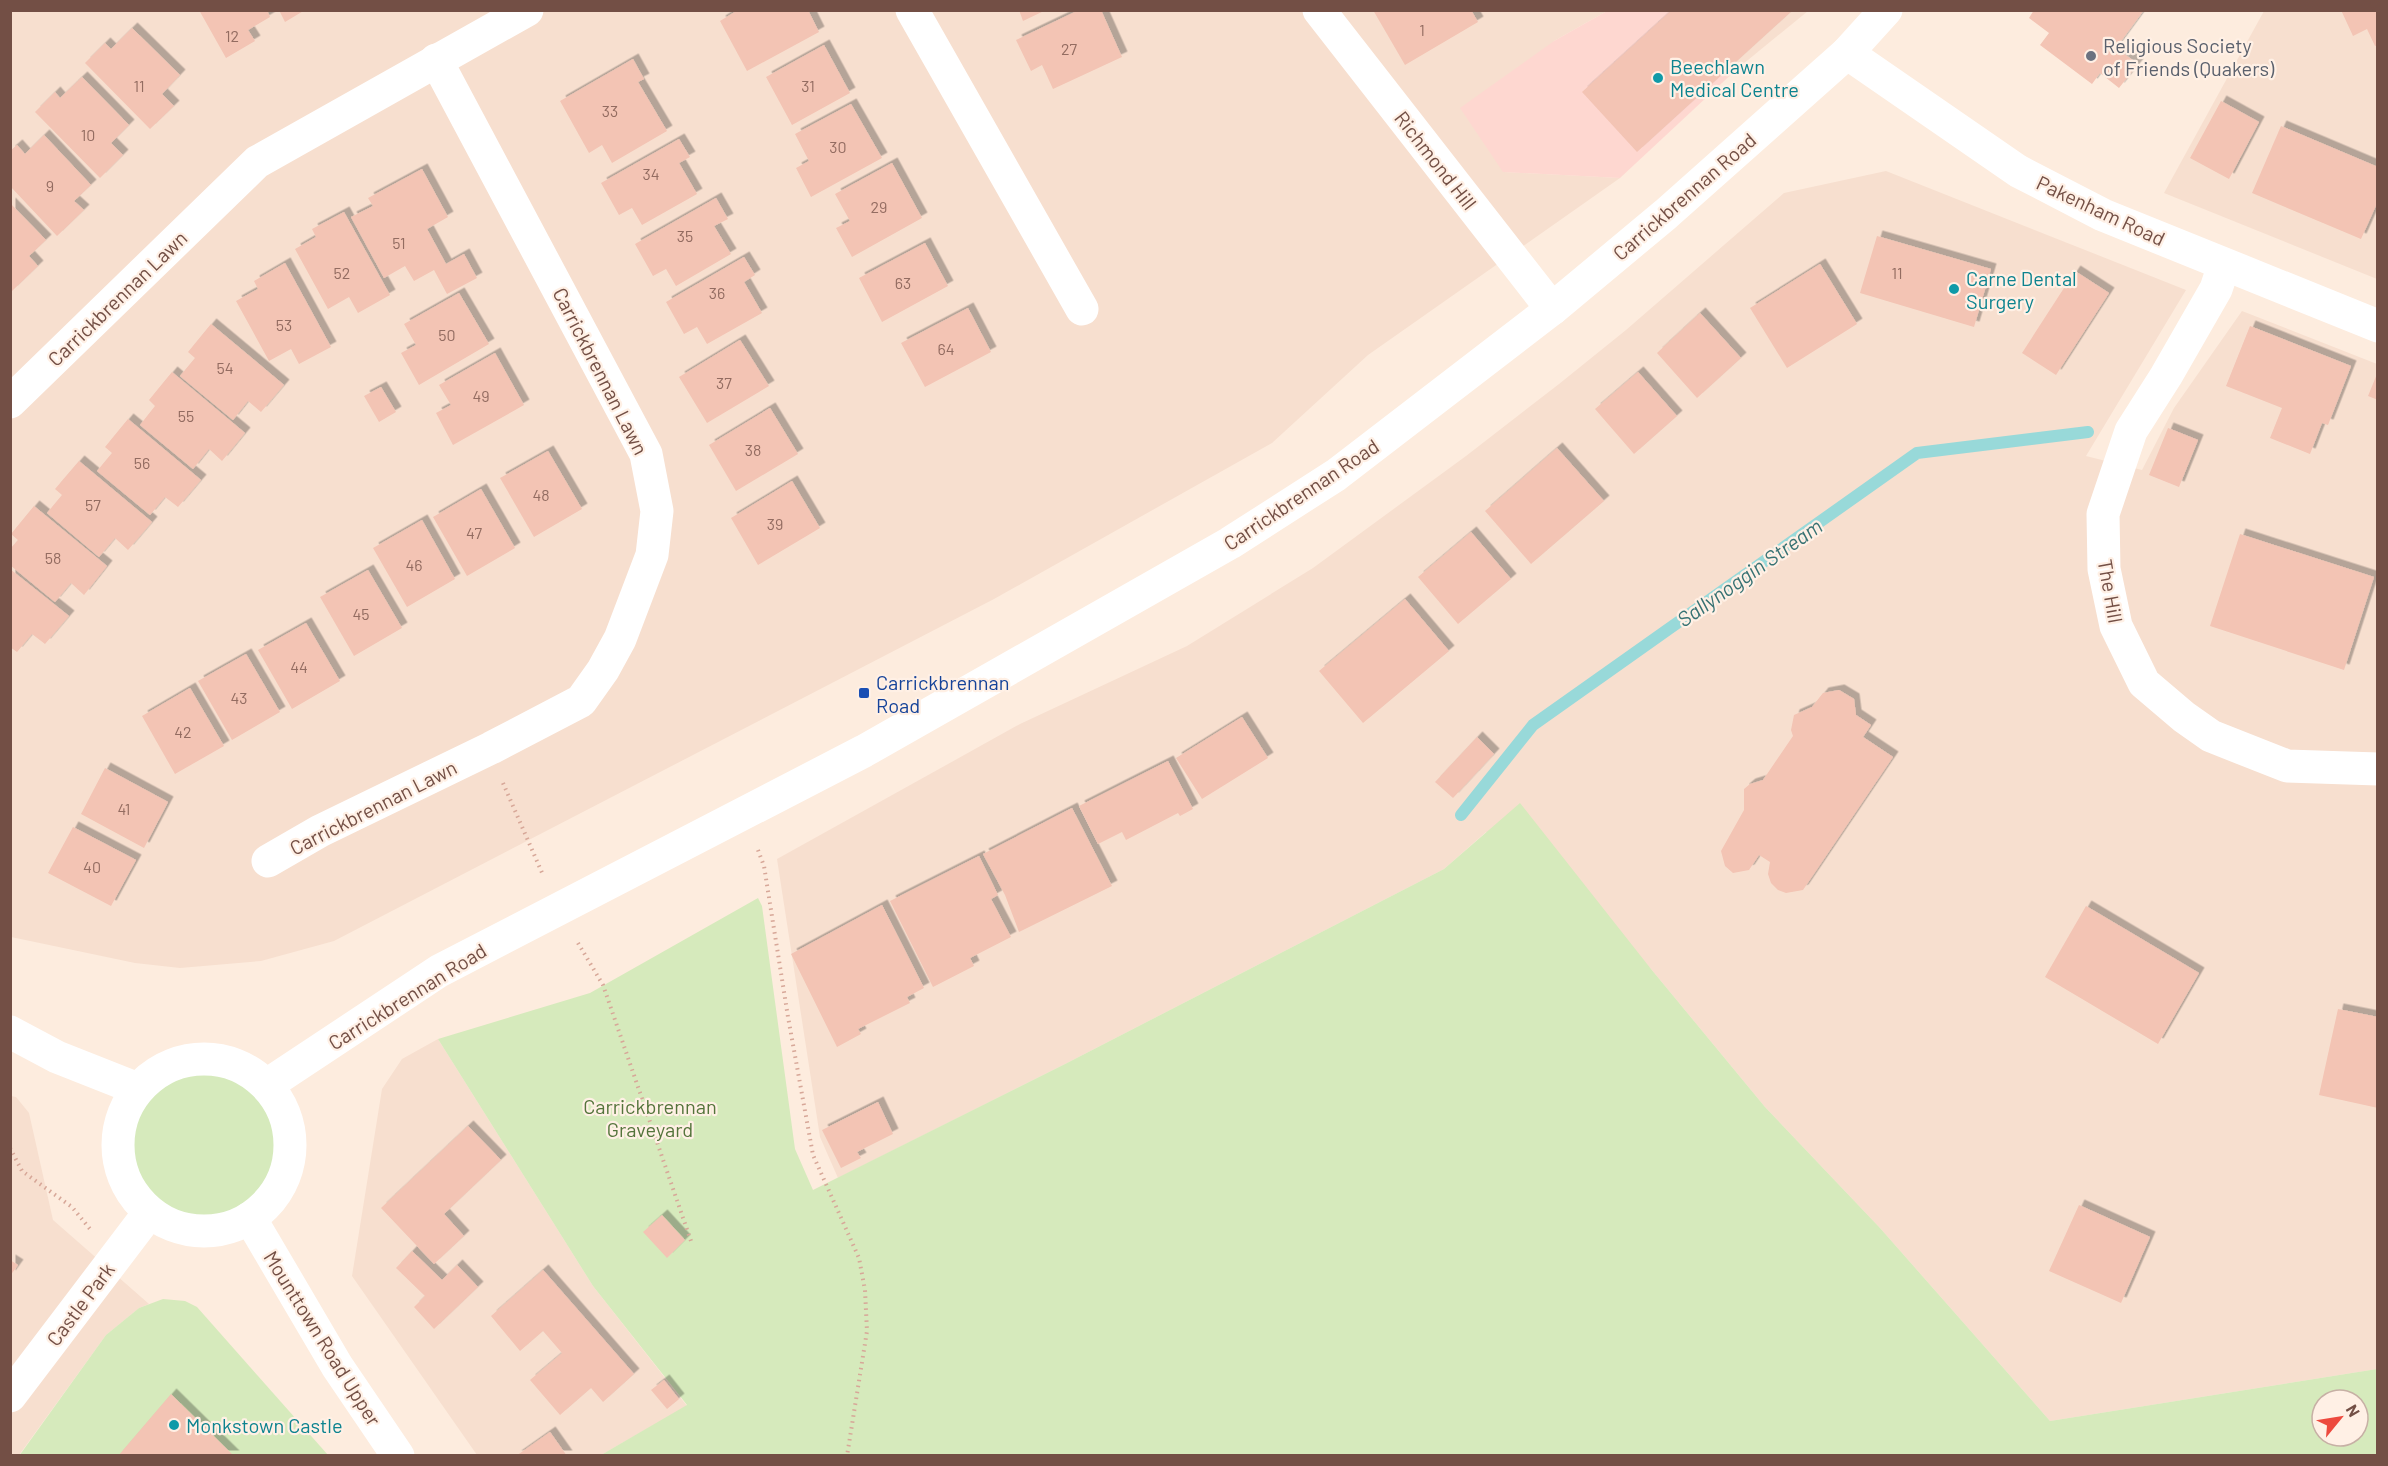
<svg xmlns="http://www.w3.org/2000/svg" width="2388" height="1466" font-family="Barlow,sans-serif">
  <defs>
    <filter id="shadow"><feDropShadow dx="5.5" dy="-5.5" stdDeviation="0" flood-color="#0004"/></filter>
  </defs>
  <rect width="100%" height="100%" fill="#fdecde"/>
  <g fill="#f7dfcf">
    <path d="M 10,11 L 1607,11 L 1554,41 L 1504,172 L 1620,178 L 1368,355 L 1272,443 L 994,599 L 334,941 L 261,961 L 180,968 L 135,963 L 11,937 Z"/>
    <path d="M 1686,11 L 1808,11 L 1737,69 Z"/>
    <path d="M 2264,11 L 2377,11 L 2377,279 L 2164,193 Z"/>
    <path d="M 1886,171 L 2186,290 L 2086,456 L 2142,470 L 2174,408 L 2242,311 L 2377,364 L 2377,1369 L 2050,1421 L 1880,1228 L 1765,1107 L 1651,969 L 1486,832 L 1444,869 L 1067,1063 L 838,1178 L 820,1137 L 777,859 L 1020,724 L 1187,646 L 1313,568 L 1466,456 L 1559,384 L 1626,330 L 1784,193 Z"/>
    <path d="M 438,1039 L 593,1286 L 687,1406 L 601,1455 L 477,1455 L 352,1276 L 382,1089 L 402,1059 Z"/>
    <path d="M 11,1096 L 16,1097 L 29,1113 L 53,1220 L 149,1304 L 139,1308 L 106,1335 L 19,1455 L 11,1456 Z"/>
  </g>
  <path fill="#fed7d0" d="M 1607,11 L 1686,11 L 1737,69 L 1620,178 L 1503,172 L 1460,108 L 1554,41 Z"/>
  <g fill="#d6eabc" fill-rule="evenodd">
    <path d="M 1520,803 L 1651,969 L 1765,1107 L 1880,1228 L 2050,1421 L 2377,1369 L 2377,1455 L 601,1455 L 687,1405 L 593,1286 L 438,1039 L 590,993 L 758,898 L 762,906 L 795,1149 L 813,1190 L 1067,1063 L 1444,869 ZM 2322,1400 L 2358,1400 L 2358,1436 L 2322,1436 Z"/>
    <circle cx="203" cy="1144" r="72"/>
    <path d="M 163,1299 L 185,1301 L 197,1307 L 328,1455 L 19,1456 L 106,1335 L 139,1308 Z"/>
  </g>
  <g fill="none" stroke-linecap="round" stroke-linejoin="round">
    <path stroke="#98d9d9" stroke-width="12" d="M 1461,815 L 1533,725 L 1917,453 L 2088,432"/>
  </g>
  <g fill="#f3c4b4" filter="url(#shadow)">
    <path d="M 199,10 L 267,10 L 270,17 L 248,30 L 255,41 L 226,58 Z"/>
    <path d="M 279,10 L 305,10 L 285,22 Z"/>
    <path d="M 738,10 L 808,10 L 819,32 L 747,71 L 720,21 Z"/>
    <path d="M 1019,10 L 1046,10 L 1023,21 Z"/>
    <path d="M 1079,10 L 1101,10 L 1122,57 L 1053,89 L 1042,65 L 1031,71 L 1016,40 Z"/>
    <path d="M 1373,10 L 1471,10 L 1478,22 L 1405,65 Z"/>
    <path d="M 1672,10 L 1793,10 L 1637,152 L 1582,92 Z"/>
    <path d="M 2034,10 L 2144,10 L 2116,48 L 2138,64 L 2119,88 L 2100,73 L 2092,84 L 2040,45 L 2049,33 L 2029,18 Z"/>
    <path d="M 2341,10 L 2378,10 L 2378,45 L 2375,46 L 2367,29 L 2353,36 Z"/>
    <path d="M 132,28 L 180,75 L 162,94 L 174,106 L 150,129 L 85,63 L 105,43 L 111,49 Z"/>
    <path d="M 824,45 L 850,93 L 792,125 L 766,77 Z"/>
    <path d="M 633,59 L 644,79 L 638,82 L 667,131 L 612,163 L 602,145 L 589,153 L 560,101 Z"/>
    <path d="M 82,77 L 129,125 L 111,143 L 123,155 L 100,178 L 35,112 L 55,92 L 60,98 Z"/>
    <path d="M 2221,101 L 2259,122 L 2229,179 L 2190,158 Z"/>
    <path d="M 851,104 L 882,158 L 811,197 L 796,168 L 809,161 L 795,134 Z"/>
    <path d="M 2281,126 L 2378,167 L 2378,201 L 2361,239 L 2252,193 Z"/>
    <path d="M 44,135 L 91,185 L 74,201 L 84,210 L 57,236 L 10,186 L 10,151 L 17,145 L 25,154 Z"/>
    <path d="M 679,139 L 690,157 L 679,163 L 697,194 L 642,225 L 632,208 L 619,215 L 601,183 Z"/>
    <path d="M 892,163 L 922,218 L 852,257 L 836,228 L 850,221 L 835,194 Z"/>
    <path d="M 422,169 L 448,217 L 427,229 L 446,264 L 464,254 L 477,278 L 447,294 L 434,270 L 414,281 L 405,266 L 384,278 L 351,217 L 373,206 L 368,198 Z"/>
    <path d="M 716,198 L 728,219 L 714,226 L 731,254 L 676,286 L 666,269 L 653,276 L 635,244 Z"/>
    <path d="M 10,203 L 46,240 L 29,256 L 38,266 L 12,291 L 10,289 Z"/>
    <path d="M 344,212 L 390,295 L 358,313 L 349,297 L 328,309 L 295,249 L 316,237 L 312,229 Z"/>
    <path d="M 1877,236 L 1991,269 L 1974,327 L 1860,293 Z"/>
    <path d="M 925,243 L 948,286 L 882,322 L 859,278 Z"/>
    <path d="M 744,257 L 755,275 L 744,282 L 762,313 L 707,344 L 697,327 L 684,334 L 666,302 Z"/>
    <path d="M 285,263 L 331,347 L 299,364 L 291,349 L 269,361 L 236,301 L 258,289 L 254,281 Z"/>
    <path d="M 1820,264 L 1857,324 L 1787,368 L 1750,308 Z"/>
    <path d="M 2075,271 L 2109,293 L 2056,375 L 2022,353 Z"/>
    <path d="M 459,293 L 489,344 L 419,385 L 401,353 L 416,345 L 404,324 Z"/>
    <path d="M 968,308 L 991,352 L 925,387 L 901,343 Z"/>
    <path d="M 1700,313 L 1741,358 L 1697,398 L 1657,353 Z"/>
    <path d="M 211,324 L 284,385 L 261,412 L 248,401 L 233,420 L 180,376 L 195,358 L 188,352 Z"/>
    <path d="M 2250,326 L 2351,366 L 2328,425 L 2322,423 L 2310,454 L 2270,438 L 2282,408 L 2226,386 Z"/>
    <path d="M 740,340 L 769,386 L 707,423 L 679,377 Z"/>
    <path d="M 495,353 L 524,405 L 453,445 L 436,413 L 451,405 L 439,385 Z"/>
    <path d="M 172,372 L 245,433 L 222,461 L 209,449 L 193,469 L 140,425 L 155,406 L 149,400 Z"/>
    <path d="M 1638,372 L 1677,416 L 1634,454 L 1595,409 Z"/>
    <path d="M 2377,374 L 2378,374 L 2378,400 L 2368,396 Z"/>
    <path d="M 381,387 L 396,412 L 379,422 L 364,396 Z"/>
    <path d="M 770,408 L 798,454 L 736,491 L 709,445 Z"/>
    <path d="M 128,419 L 201,480 L 178,507 L 165,497 L 150,515 L 97,471 L 112,453 L 105,447 Z"/>
    <path d="M 2168,428 L 2198,440 L 2179,487 L 2149,475 Z"/>
    <path d="M 1557,448 L 1604,501 L 1531,564 L 1485,511 Z"/>
    <path d="M 548,451 L 582,509 L 534,537 L 500,478 Z"/>
    <path d="M 79,461 L 152,522 L 128,550 L 115,538 L 99,557 L 47,513 L 62,495 L 55,489 Z"/>
    <path d="M 792,481 L 820,528 L 758,565 L 731,518 Z"/>
    <path d="M 481,489 L 515,548 L 467,576 L 433,517 Z"/>
    <path d="M 34,506 L 107,566 L 84,595 L 71,583 L 55,602 L 10,565 L 10,549 L 18,540 L 11,534 Z"/>
    <path d="M 422,520 L 455,579 L 407,607 L 373,548 Z"/>
    <path d="M 1471,532 L 1511,579 L 1458,624 L 1418,577 Z"/>
    <path d="M 2240,534 L 2374,577 L 2344,670 L 2210,626 Z"/>
    <path d="M 10,569 L 69,616 L 45,644 L 32,634 L 17,652 L 10,647 Z"/>
    <path d="M 368,570 L 402,628 L 354,656 L 320,597 Z"/>
    <path d="M 1405,599 L 1449,651 L 1363,723 L 1319,671 Z"/>
    <path d="M 306,623 L 340,681 L 292,709 L 258,650 Z"/>
    <path d="M 246,654 L 280,712 L 232,740 L 198,681 Z"/>
    <path d="M 190,688 L 224,746 L 175,774 L 142,716 Z"/>
    <path d="M 1839,690 L 1854,699 L 1856,715 L 1871,725 L 1863,737 L 1893,757 L 1803,890 L 1786,893 L 1778,890 L 1771,883 L 1768,874 L 1770,862 L 1759,855 L 1749,870 L 1733,873 L 1725,866 L 1721,851 L 1744,810 L 1744,789 L 1750,784 L 1763,780 L 1793,736 L 1791,730 L 1794,715 L 1812,707 L 1823,693 Z"/>
    <path d="M 1242,717 L 1268,758 L 1202,799 L 1176,758 Z"/>
    <path d="M 1477,737 L 1494,754 L 1453,798 L 1435,782 Z"/>
    <path d="M 1168,761 L 1193,809 L 1180,816 L 1178,813 L 1126,840 L 1122,832 L 1098,844 L 1079,806 Z"/>
    <path d="M 105,768 L 168,802 L 144,848 L 81,814 Z"/>
    <path d="M 1072,808 L 1112,886 L 1019,932 L 1005,895 L 983,854 Z"/>
    <path d="M 73,827 L 136,860 L 111,906 L 48,873 Z"/>
    <path d="M 979,856 L 998,895 L 991,899 L 1011,937 L 970,958 L 974,966 L 933,987 L 890,901 Z"/>
    <path d="M 882,905 L 924,988 L 907,997 L 910,1003 L 858,1029 L 861,1034 L 837,1047 L 791,954 Z"/>
    <path d="M 2086,906 L 2199,973 L 2158,1044 L 2045,977 Z"/>
    <path d="M 2338,1009 L 2378,1017 L 2378,1108 L 2319,1095 Z"/>
    <path d="M 878,1102 L 893,1134 L 857,1152 L 861,1158 L 841,1168 L 822,1130 Z"/>
    <path d="M 468,1126 L 501,1160 L 444,1214 L 464,1236 L 434,1264 L 381,1208 Z"/>
    <path d="M 2079,1205 L 2150,1237 L 2121,1303 L 2049,1271 Z"/>
    <path d="M 662,1215 L 685,1240 L 667,1258 L 643,1232 Z"/>
    <path d="M 412,1251 L 442,1280 L 457,1265 L 478,1287 L 434,1329 L 414,1307 L 425,1296 L 396,1268 Z"/>
    <path d="M 10,1260 L 18,1265 L 10,1276 Z"/>
    <path d="M 543,1270 L 634,1374 L 603,1402 L 591,1388 L 560,1415 L 530,1380 L 562,1353 L 543,1331 L 520,1351 L 491,1316 Z"/>
    <path d="M 664,1380 L 679,1399 L 667,1409 L 651,1390 Z"/>
    <path d="M 171,1394 L 234,1456 L 118,1456 Z"/>
    <path d="M 550,1432 L 567,1456 L 516,1456 Z"/>
  </g>
  <g fill="none" stroke-linecap="round" stroke-linejoin="round">
    <g stroke="#d7a798" stroke-width="4" stroke-dasharray="1.5 4.5" stroke-linecap="butt">
      <path d="M 503,783 L 543,875"/>
      <path d="M 758,850 L 764,866 L 788,1017 L 813,1155 L 859,1258 L 865,1290 L 867,1331 L 847,1456"/>
      <path d="M 578,943 L 603,985 L 692,1244"/>
      <path d="M 10,1148 L 22,1171 L 72,1207 L 90,1229"/>
    </g>
    <g stroke="#fff" stroke-width="33">
      <path d="M 912,10 L 1082,309"/>
      <path d="M 1319,10 L 1552,309"/>
      <path d="M 1847,53 L 2018,171 L 2103,215 L 2378,326"/>
      <path d="M 2224,265 L 2216,289 L 2166,376 L 2131,431 L 2103,514 L 2104,569 L 2116,626 L 2144,683 L 2184,717 L 2211,736 L 2287,766 L 2378,769"/>
      <path d="M 10,402 L 257,162 L 527,10"/>
      <path d="M 268,861 L 320,831 L 491,748 L 581,701 L 603,670 L 620,639 L 652,555 L 657,511 L 646,454 L 436,60"/>
      <path d="M 10,1396 L 149,1213"/>
    </g>
    <g stroke="#fff" stroke-width="33">
      <path d="M 10,1032 L 57,1057 L 138,1089"/>
      <circle cx="204" cy="1145" r="86"/>
      <path d="M 267,1085 L 439,971 L 864,751 L 1230,543 L 1336,475 L 1552,309 L 1666,214 L 1847,53 L 1886,10"/>
      <path d="M 250,1218 L 337,1366 L 398,1456"/>
    </g>
  </g>
  <circle fill="#6b7280" stroke="#fff0e5" stroke-width="2" cx="2091" cy="56" r="6"/>
  <g fill="#0f9aa8" stroke="#fff0e5" stroke-width="2">
    <circle cx="1658" cy="78" r="6"/>
    <circle cx="1954" cy="289" r="6"/>
    <circle cx="174" cy="1425" r="6"/>
  </g>
  <rect fill="#1a4fb4" stroke="#fff0e5" stroke-width="2" x="858" y="687" width="12" height="12" rx="3"/>
  <g text-anchor="middle" dominant-baseline="central" stroke-width="4.5" stroke-linejoin="round" paint-order="stroke">
    <g font-size="16" fill="#936c61">
      <text x="1422" y="29">1</text>
      <text x="232" y="35">12</text>
      <text x="1069" y="48">27</text>
      <text x="139" y="85">11</text>
      <text x="808" y="85">31</text>
      <text x="610" y="110">33</text>
      <text x="88" y="134">10</text>
      <text x="838" y="146">30</text>
      <text x="651" y="173">34</text>
      <text x="50" y="185">9</text>
      <text x="879" y="206">29</text>
      <text x="685" y="235">35</text>
      <text x="399" y="242">51</text>
      <text x="342" y="272">52</text>
      <text x="1897" y="272">11</text>
      <text x="903" y="282">63</text>
      <text x="717" y="292">36</text>
      <text x="284" y="324">53</text>
      <text x="447" y="334">50</text>
      <text x="946" y="348">64</text>
      <text x="225" y="367">54</text>
      <text x="724" y="382">37</text>
      <text x="481" y="395">49</text>
      <text x="186" y="415">55</text>
      <text x="753" y="449">38</text>
      <text x="142" y="462">56</text>
      <text x="541" y="494">48</text>
      <text x="93" y="504">57</text>
      <text x="775" y="523">39</text>
      <text x="474" y="532">47</text>
      <text x="53" y="557">58</text>
      <text x="414" y="564">46</text>
      <text x="361" y="613">45</text>
      <text x="299" y="666">44</text>
      <text x="239" y="697">43</text>
      <text x="183" y="731">42</text>
      <text x="124" y="808">41</text>
      <text x="92" y="866">40</text>
    </g>
    <g font-size="20" fill="#5b616d" stroke="#fff0e5" text-anchor="start">
      <text x="2103" y="45">Religious Society<tspan x="2103" dy="23">of Friends (Quakers)</tspan></text>
    </g>
    <g font-size="20" fill="#0d838f" stroke="#fff0e5" text-anchor="start">
      <text x="1670" y="66">Beechlawn<tspan x="1670" dy="23">Medical Centre</tspan></text>
      <text x="1966" y="278">Carne Dental<tspan x="1966" dy="23">Surgery</tspan></text>
      <text x="186" y="1425">Monkstown Castle</text>
    </g>
    <g font-size="20" fill="#734f45" stroke="#fff0e5">
      <text transform="translate(1436 160) rotate(52)">Richmond Hill</text>
      <text transform="translate(1684 196) rotate(-41)">Carrickbrennan Road</text>
      <text transform="translate(2101 210) rotate(25)">Pakenham Road</text>
      <text transform="translate(117 298) rotate(-44)">Carrickbrennan Lawn</text>
      <text transform="translate(601 371) rotate(63)">Carrickbrennan Lawn</text>
      <text transform="translate(1301 494) rotate(-34)">Carrickbrennan Road</text>
      <text transform="translate(2111 591) rotate(80)">The Hill</text>
      <text transform="translate(373 807) rotate(-27)">Carrickbrennan Lawn</text>
      <text transform="translate(407 996) rotate(-32)">Carrickbrennan Road</text>
      <text transform="translate(80 1304) rotate(-53)">Castle Park</text>
      <text transform="translate(323 1338) rotate(58)">Mounttown Road Upper</text>
    </g>
    <g font-size="20" fill="#164399" stroke="#fff0e5" text-anchor="start">
      <text x="876" y="682">Carrickbrennan<tspan x="876" dy="23">Road</tspan></text>
    </g>
    <g font-size="20" fill="#54743b" stroke="#fff0e5">
      <text x="650" y="1106">Carrickbrennan<tspan x="650" dy="23">Graveyard</tspan></text>
    </g>
    <g font-size="21" font-style="italic" fill="#377273" stroke="#fff0e5">
      <text transform="translate(1749 572) rotate(-35)">Sallynoggin Stream</text>
    </g>
  </g>
  <rect width="2388" height="1466" fill="none" stroke="#734f45" stroke-width="24"/>
  <g transform="translate(2340 1418) rotate(60)"><circle r="28" fill="#fff0e5" stroke="#c7b0a5" stroke-width="1.5"/>
  <path d="M0-4.5L10 22L0 15L-10 22Z" fill="#ed493d"/>
  <text y="-9" font-size="16" font-weight="bold" text-anchor="middle" fill="#734f45">N</text>
  </g>
</svg>
